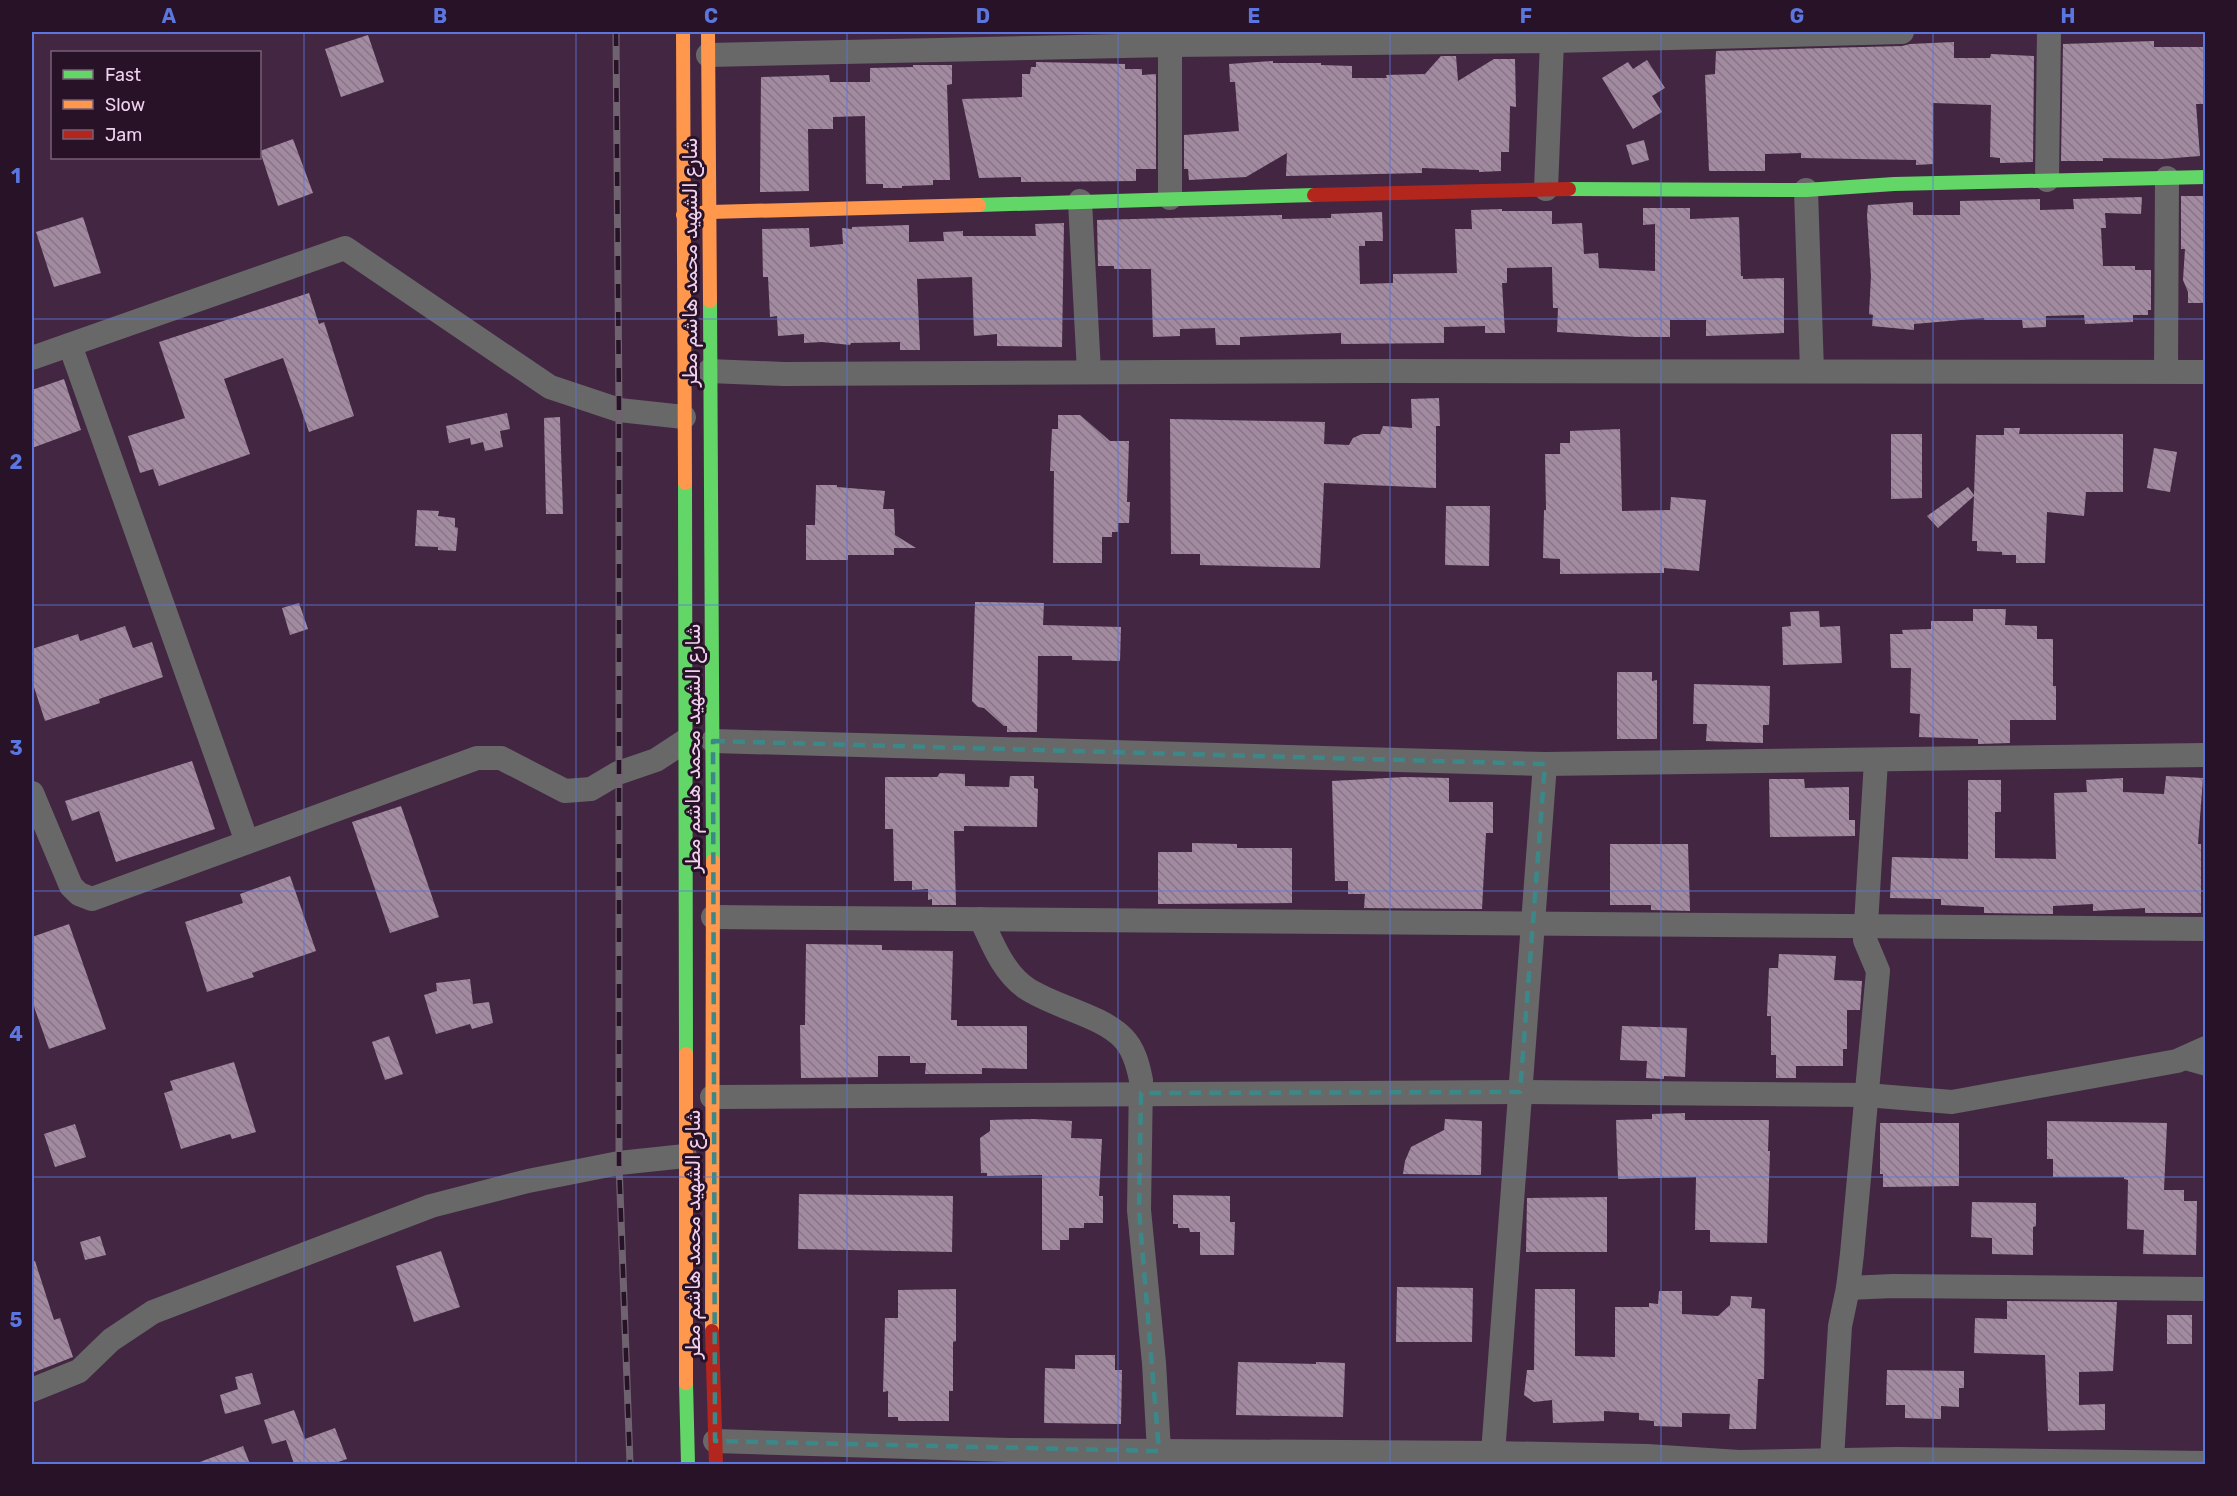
<svg xmlns="http://www.w3.org/2000/svg" width="2237" height="1496" font-family="Rubik,'Noto Naskh Arabic',sans-serif">
  <defs>
    <pattern id="building-back-hatch" width="6" height="6" patternUnits="userSpaceOnUse" patternTransform="scale(1.5)"><rect width="6" height="6" fill="#a28ba1"/><path d="M-1 5l2 2M0 0l6 6M5-1l2 2" fill="none" stroke="#877486"/></pattern>
  </defs>
  <rect width="100%" height="100%" fill="#432742"/>
  <g fill="url(#building-back-hatch)">
    <path d="M 368,35 L 384,82 L 341,97 L 325,49 Z"/>
    <path d="M 2154,41 L 2154,47 L 2205,47 L 2205,104 L 2196,104 L 2200,156 L 2162,159 L 2103,158 L 2103,161 L 2061,161 L 2063,44 Z"/>
    <path d="M 1954,42 L 1954,58 L 1990,58 L 1991,54 L 2034,56 L 2033,162 L 2000,163 L 2000,158 L 1990,157 L 1991,105 L 1933,103 L 1933,164 L 1916,165 L 1916,160 L 1801,158 L 1801,153 L 1765,154 L 1765,171 L 1709,171 L 1705,75 L 1715,74 L 1716,51 L 1902,46 L 1910,44 Z"/>
    <path d="M 1441,56 L 1456,56 L 1458,81 L 1494,59 L 1515,59 L 1516,107 L 1510,106 L 1509,152 L 1501,152 L 1501,171 L 1479,172 L 1479,170 L 1422,168 L 1422,173 L 1286,176 L 1287,153 L 1246,177 L 1189,180 L 1188,169 L 1184,169 L 1184,135 L 1239,131 L 1235,82 L 1230,82 L 1229,64 L 1273,61 L 1273,63 L 1321,63 L 1321,65 L 1352,66 L 1352,78 L 1387,78 L 1386,75 L 1425,74 Z"/>
    <path d="M 1647,60 L 1665,88 L 1652,96 L 1662,112 L 1633,129 L 1602,78 L 1628,62 L 1633,69 Z"/>
    <path d="M 1036,62 L 1125,64 L 1125,69 L 1142,69 L 1142,75 L 1156,74 L 1156,169 L 1136,169 L 1136,181 L 1021,182 L 1021,177 L 979,178 L 962,99 L 1022,97 L 1022,74 L 1030,74 L 1031,67 L 1036,67 Z"/>
    <path d="M 913,65 L 952,65 L 952,84 L 947,85 L 950,180 L 933,180 L 933,185 L 902,186 L 902,188 L 883,188 L 883,184 L 866,184 L 865,116 L 833,117 L 833,129 L 808,129 L 809,191 L 760,192 L 761,77 L 829,75 L 830,82 L 870,82 L 870,68 L 913,67 Z"/>
    <path d="M 293,139 L 313,193 L 278,206 L 260,151 Z"/>
    <path d="M 1644,140 L 1649,160 L 1632,165 L 1626,145 Z"/>
    <path d="M 2181,196 L 2205,196 L 2205,303 L 2188,303 L 2188,292 L 2183,280 L 2185,249 L 2181,249 Z"/>
    <path d="M 2142,197 L 2141,214 L 2105,213 L 2106,228 L 2101,228 L 2103,266 L 2135,266 L 2135,270 L 2151,270 L 2151,310 L 2148,310 L 2148,315 L 2133,315 L 2133,322 L 2085,324 L 2084,315 L 2046,316 L 2046,327 L 2023,328 L 2022,320 L 1984,320 L 1984,318 L 1914,324 L 1914,330 L 1872,326 L 1873,315 L 1869,314 L 1871,276 L 1867,215 L 1868,205 L 1913,202 L 1913,215 L 1960,215 L 1960,201 L 2040,199 L 2040,210 L 2074,209 L 2073,199 Z"/>
    <path d="M 1643,208 L 1690,208 L 1690,219 L 1739,217 L 1741,276 L 1743,276 L 1743,279 L 1784,278 L 1784,333 L 1706,336 L 1706,320 L 1670,320 L 1670,337 L 1635,337 L 1557,332 L 1558,308 L 1553,308 L 1552,267 L 1507,268 L 1507,283 L 1502,283 L 1505,333 L 1485,333 L 1485,326 L 1444,327 L 1444,343 L 1341,344 L 1341,333 L 1240,337 L 1240,345 L 1216,345 L 1215,328 L 1180,329 L 1180,336 L 1153,337 L 1151,269 L 1114,269 L 1114,266 L 1098,266 L 1097,220 L 1282,215 L 1282,219 L 1331,218 L 1331,214 L 1382,212 L 1383,241 L 1365,241 L 1365,246 L 1359,246 L 1360,284 L 1393,283 L 1393,274 L 1457,273 L 1455,229 L 1472,229 L 1471,210 L 1502,209 L 1502,211 L 1552,211 L 1552,224 L 1582,223 L 1584,254 L 1598,253 L 1599,268 L 1655,271 L 1655,224 L 1643,225 Z"/>
    <path d="M 83,217 L 101,273 L 54,287 L 36,232 Z"/>
    <path d="M 1064,223 L 1062,347 L 997,346 L 997,334 L 974,336 L 972,277 L 917,279 L 920,350 L 900,350 L 900,342 L 851,343 L 850,345 L 822,342 L 804,343 L 804,334 L 778,336 L 777,316 L 770,317 L 768,277 L 763,277 L 762,229 L 809,228 L 810,247 L 843,244 L 842,228 L 852,229 L 852,227 L 909,225 L 909,242 L 944,241 L 943,232 L 963,231 L 963,236 L 1036,236 L 1035,224 Z"/>
    <path d="M 309,293 L 319,324 L 324,322 L 354,416 L 309,432 L 283,358 L 224,379 L 250,454 L 159,486 L 153,469 L 140,473 L 128,436 L 185,418 L 159,342 Z"/>
    <path d="M 64,379 L 81,430 L 32,448 L 32,390 Z"/>
    <path d="M 1439,398 L 1440,426 L 1436,426 L 1436,488 L 1324,483 L 1320,568 L 1200,565 L 1200,554 L 1171,554 L 1170,419 L 1325,422 L 1324,444 L 1349,445 L 1353,438 L 1362,434 L 1380,434 L 1383,426 L 1412,428 L 1411,399 Z"/>
    <path d="M 507,413 L 510,429 L 500,431 L 503,447 L 485,451 L 483,442 L 471,445 L 470,438 L 449,443 L 446,426 Z"/>
    <path d="M 1058,415 L 1080,415 L 1110,441 L 1129,441 L 1127,502 L 1130,502 L 1129,523 L 1118,523 L 1118,532 L 1112,532 L 1112,537 L 1102,537 L 1102,563 L 1053,563 L 1054,471 L 1050,471 L 1052,429 L 1058,429 Z"/>
    <path d="M 560,417 L 563,514 L 546,514 L 544,418 Z"/>
    <path d="M 2004,428 L 2020,428 L 2019,434 L 2123,434 L 2123,492 L 2086,492 L 2084,516 L 2047,512 L 2045,563 L 2016,563 L 2016,555 L 2002,555 L 2002,552 L 1977,551 L 1977,541 L 1972,541 L 1974,496 L 1938,528 L 1927,516 L 1968,487 L 1974,495 L 1976,435 L 2004,435 Z"/>
    <path d="M 1620,429 L 1622,511 L 1670,510 L 1671,497 L 1706,500 L 1699,571 L 1664,568 L 1664,573 L 1560,574 L 1560,559 L 1543,558 L 1544,510 L 1546,510 L 1545,454 L 1560,454 L 1560,443 L 1570,443 L 1570,431 Z"/>
    <path d="M 1891,434 L 1922,434 L 1922,498 L 1891,499 Z"/>
    <path d="M 2154,448 L 2177,452 L 2170,492 L 2147,488 Z"/>
    <path d="M 816,485 L 837,485 L 837,487 L 885,491 L 883,509 L 894,509 L 895,535 L 916,548 L 894,548 L 894,555 L 848,555 L 848,560 L 806,560 L 806,525 L 815,525 Z"/>
    <path d="M 1446,506 L 1490,506 L 1489,566 L 1445,565 Z"/>
    <path d="M 417,510 L 439,511 L 438,516 L 455,518 L 455,527 L 458,528 L 456,551 L 438,550 L 438,547 L 415,546 Z"/>
    <path d="M 975,602 L 1044,603 L 1043,625 L 1121,627 L 1120,661 L 1072,660 L 1072,656 L 1038,656 L 1037,732 L 1007,732 L 1007,726 L 1004,726 L 984,708 L 978,707 L 972,701 Z"/>
    <path d="M 299,603 L 308,629 L 290,635 L 282,608 Z"/>
    <path d="M 1973,609 L 2006,609 L 2005,625 L 2037,626 L 2037,639 L 2053,639 L 2053,686 L 2056,686 L 2056,720 L 2010,720 L 2010,743 L 1978,744 L 1978,739 L 1919,737 L 1920,714 L 1910,713 L 1911,668 L 1891,668 L 1890,634 L 1903,634 L 1902,630 L 1931,629 L 1931,621 L 1973,621 Z"/>
    <path d="M 1819,611 L 1820,627 L 1840,626 L 1842,663 L 1783,665 L 1782,627 L 1791,626 L 1790,612 Z"/>
    <path d="M 125,626 L 133,648 L 152,642 L 163,677 L 99,699 L 100,703 L 45,721 L 32,681 L 32,649 L 78,634 L 80,641 Z"/>
    <path d="M 1617,672 L 1652,672 L 1652,681 L 1657,680 L 1657,739 L 1617,739 Z"/>
    <path d="M 1694,684 L 1770,686 L 1769,725 L 1763,725 L 1763,743 L 1706,741 L 1707,724 L 1693,724 Z"/>
    <path d="M 192,761 L 215,829 L 116,862 L 99,811 L 72,821 L 65,801 Z"/>
    <path d="M 940,773 L 965,774 L 965,786 L 1009,787 L 1010,776 L 1034,776 L 1034,788 L 1038,789 L 1037,827 L 964,826 L 964,831 L 954,831 L 956,905 L 932,905 L 932,899 L 928,900 L 928,889 L 912,890 L 912,881 L 894,881 L 893,829 L 885,829 L 885,777 L 937,777 Z"/>
    <path d="M 2166,776 L 2203,778 L 2198,844 L 2201,844 L 2201,913 L 2145,913 L 2145,908 L 2093,911 L 2093,904 L 2053,906 L 2053,914 L 1984,913 L 1984,907 L 1941,905 L 1941,899 L 1890,898 L 1892,857 L 1968,859 L 1968,780 L 2001,780 L 2001,812 L 1995,812 L 1995,858 L 2056,859 L 2054,793 L 2087,792 L 2086,780 L 2123,778 L 2123,792 L 2164,794 Z"/>
    <path d="M 1405,777 L 1449,778 L 1449,802 L 1493,802 L 1493,833 L 1486,833 L 1482,909 L 1364,908 L 1365,894 L 1348,894 L 1348,881 L 1335,881 L 1332,781 Z"/>
    <path d="M 1769,779 L 1804,779 L 1805,788 L 1849,787 L 1849,820 L 1855,820 L 1855,836 L 1770,837 Z"/>
    <path d="M 401,806 L 439,917 L 390,933 L 352,822 Z"/>
    <path d="M 1192,843 L 1237,844 L 1237,848 L 1292,848 L 1292,903 L 1158,904 L 1158,852 L 1192,852 Z"/>
    <path d="M 1610,844 L 1688,844 L 1690,911 L 1651,910 L 1651,905 L 1610,905 Z"/>
    <path d="M 290,876 L 316,951 L 252,973 L 254,977 L 207,992 L 185,922 L 243,903 L 240,894 Z"/>
    <path d="M 69,924 L 106,1029 L 49,1049 L 32,1001 L 32,937 Z"/>
    <path d="M 806,944 L 882,945 L 882,950 L 953,951 L 951,1020 L 957,1020 L 957,1026 L 1027,1026 L 1027,1069 L 982,1068 L 982,1074 L 925,1074 L 926,1063 L 910,1063 L 910,1056 L 878,1056 L 878,1077 L 801,1078 L 800,1025 L 805,1025 Z"/>
    <path d="M 1779,954 L 1836,956 L 1834,980 L 1862,981 L 1860,1010 L 1847,1010 L 1847,1049 L 1843,1049 L 1843,1066 L 1796,1066 L 1796,1078 L 1776,1078 L 1776,1055 L 1771,1055 L 1771,1016 L 1767,1016 L 1769,968 L 1778,968 Z"/>
    <path d="M 470,979 L 473,1004 L 489,1002 L 493,1023 L 472,1029 L 470,1024 L 436,1034 L 424,995 L 437,991 L 436,983 Z"/>
    <path d="M 1622,1026 L 1687,1028 L 1685,1077 L 1664,1076 L 1664,1079 L 1646,1078 L 1647,1061 L 1620,1060 Z"/>
    <path d="M 389,1036 L 403,1074 L 385,1080 L 372,1042 Z"/>
    <path d="M 234,1062 L 256,1132 L 232,1139 L 230,1134 L 181,1149 L 164,1093 L 173,1090 L 170,1081 Z"/>
    <path d="M 1685,1113 L 1685,1120 L 1769,1120 L 1768,1151 L 1770,1151 L 1767,1243 L 1710,1242 L 1710,1230 L 1695,1230 L 1696,1177 L 1618,1179 L 1616,1120 L 1652,1119 L 1652,1114 Z"/>
    <path d="M 1033,1119 L 1072,1121 L 1071,1138 L 1102,1139 L 1099,1196 L 1103,1196 L 1103,1223 L 1084,1223 L 1084,1228 L 1069,1228 L 1069,1240 L 1060,1240 L 1060,1250 L 1042,1250 L 1042,1175 L 987,1176 L 987,1173 L 981,1173 L 980,1138 L 990,1131 L 990,1120 Z"/>
    <path d="M 1445,1119 L 1482,1121 L 1481,1175 L 1403,1174 L 1405,1161 L 1411,1147 L 1444,1130 Z"/>
    <path d="M 2047,1121 L 2167,1123 L 2164,1190 L 2184,1190 L 2184,1201 L 2197,1201 L 2196,1255 L 2143,1254 L 2144,1230 L 2127,1229 L 2128,1180 L 2124,1179 L 2124,1177 L 2053,1177 L 2053,1159 L 2047,1159 Z"/>
    <path d="M 1880,1123 L 1959,1123 L 1959,1186 L 1883,1187 L 1883,1174 L 1880,1174 Z"/>
    <path d="M 75,1124 L 86,1157 L 55,1167 L 44,1134 Z"/>
    <path d="M 799,1194 L 953,1196 L 952,1252 L 798,1249 Z"/>
    <path d="M 1173,1195 L 1230,1196 L 1230,1222 L 1235,1222 L 1234,1255 L 1200,1255 L 1200,1232 L 1190,1232 L 1189,1228 L 1178,1228 L 1178,1224 L 1173,1224 Z"/>
    <path d="M 1607,1197 L 1607,1252 L 1526,1252 L 1527,1198 Z"/>
    <path d="M 1972,1202 L 2036,1203 L 2036,1226 L 2033,1227 L 2033,1255 L 1992,1254 L 1992,1238 L 1971,1237 Z"/>
    <path d="M 100,1236 L 106,1255 L 85,1260 L 80,1242 Z"/>
    <path d="M 441,1251 L 460,1307 L 414,1322 L 396,1266 Z"/>
    <path d="M 35,1261 L 54,1320 L 60,1318 L 73,1357 L 32,1373 L 32,1262 Z"/>
    <path d="M 1397,1287 L 1473,1288 L 1472,1342 L 1396,1342 Z"/>
    <path d="M 956,1289 L 956,1341 L 953,1342 L 953,1391 L 949,1391 L 949,1421 L 898,1421 L 898,1417 L 888,1417 L 888,1391 L 883,1392 L 885,1318 L 898,1318 L 898,1290 Z"/>
    <path d="M 1535,1289 L 1575,1289 L 1575,1356 L 1615,1357 L 1615,1307 L 1649,1307 L 1649,1303 L 1658,1304 L 1659,1291 L 1682,1291 L 1682,1314 L 1718,1316 L 1730,1305 L 1731,1296 L 1752,1297 L 1751,1308 L 1765,1309 L 1764,1379 L 1758,1379 L 1756,1429 L 1729,1429 L 1730,1414 L 1682,1413 L 1682,1427 L 1654,1426 L 1654,1421 L 1639,1420 L 1639,1413 L 1604,1411 L 1604,1421 L 1553,1423 L 1552,1400 L 1534,1402 L 1524,1395 L 1527,1370 L 1534,1370 Z"/>
    <path d="M 2007,1301 L 2117,1302 L 2113,1371 L 2079,1372 L 2079,1405 L 2105,1404 L 2105,1430 L 2048,1431 L 2045,1355 L 1974,1353 L 1975,1318 L 2007,1319 Z"/>
    <rect x="2167" y="1315" width="25" height="29"/>
    <path d="M 1075,1355 L 1115,1355 L 1115,1370 L 1122,1370 L 1121,1424 L 1044,1423 L 1045,1368 L 1075,1369 Z"/>
    <path d="M 1238,1362 L 1316,1364 L 1316,1362 L 1345,1363 L 1343,1417 L 1236,1415 Z"/>
    <path d="M 1887,1370 L 1964,1371 L 1964,1388 L 1959,1388 L 1959,1407 L 1941,1406 L 1941,1419 L 1905,1418 L 1905,1405 L 1886,1405 Z"/>
    <path d="M 252,1373 L 261,1404 L 225,1414 L 220,1395 L 238,1389 L 235,1377 Z"/>
    <path d="M 294,1410 L 305,1439 L 335,1428 L 347,1459 L 332,1464 L 294,1464 L 286,1440 L 272,1444 L 264,1420 Z"/>
    <path d="M 243,1446 L 250,1464 L 197,1464 L 197,1463 Z"/>
  </g>
  <g fill="none" stroke-linecap="round" stroke-linejoin="round">
    <path stroke="#686869" stroke-width="12" d="M 2181,1063 L 2206,1070"/>
    <g stroke="#686869" stroke-width="24">
      <path d="M 1170,45 L 1170,198"/>
      <path d="M 708,55 L 1170,45 L 1552,41 L 1902,32"/>
      <path d="M 2047,180 L 2049,32"/>
      <path d="M 1546,189 L 1552,41"/>
      <path d="M 1806,190 L 1812,371"/>
      <path d="M 1080,201 L 1089,372"/>
      <path d="M 70,345 L 247,842"/>
      <path d="M 32,358 L 345,248 L 550,387 L 619,410 L 684,417"/>
      <path d="M 709,371 L 784,374 L 1376,371 L 2206,372"/>
      <path d="M 2166,371 L 2167,178"/>
      <path d="M 713,741 L 1545,764 L 2206,755"/>
      <path d="M 32,793 L 71,886 L 79,894 L 92,899 L 477,758 L 501,758 L 565,791 L 591,789 L 618,773 L 656,760 L 685,741"/>
      <path d="M 713,917 L 2206,929"/>
      <path d="M 981,919 C 992,943 1003,972 1026,988 C 1054,1007 1101,1015 1123,1038 C 1134,1049 1138,1065 1141,1080 L 1139,1210 L 1154,1363 L 1159,1451"/>
      <path d="M 712,1097 L 1520,1092 L 1866,1095 L 1952,1102 L 2177,1061 L 2206,1048"/>
      <path d="M 1848,1288 L 1893,1286 L 2206,1289"/>
      <path d="M 32,1390 L 79,1371 L 111,1340 L 153,1312 L 431,1206 L 528,1181 L 619,1163 L 685,1156"/>
      <path d="M 715,1441 L 1009,1450 L 1493,1453 L 1647,1456 L 1739,1462 L 1897,1459 L 2206,1463"/>
      <path d="M 1493,1453 L 1545,764"/>
      <path d="M 1832,1459 L 1840,1326 L 1848,1288 L 1852,1254 L 1878,971 L 1865,940 L 1876,761"/>
    </g>
    <g stroke="#63d668" stroke-width="14">
      <path d="M 1569,189 L 1806,190 L 1894,184 L 2206,177"/>
      <path d="M 979,205 L 1314,195"/>
      <path d="M 710,301 L 713,861"/>
      <path d="M 685,483 L 686,1054"/>
      <path d="M 686,1383 L 688,1464"/>
    </g>
    <g stroke="#ff974d" stroke-width="14">
      <path d="M 683,32 L 685,483"/>
      <path d="M 708,32 L 710,301"/>
      <path d="M 683,215 L 710,212 L 979,205"/>
      <path d="M 686,1054 L 686,1383"/>
      <path d="M 712,1331 L 713,861"/>
    </g>
    <g stroke="#b3261e" stroke-width="14">
      <path d="M 1314,195 L 1569,189"/>
      <path d="M 712,1331 L 716,1464"/>
    </g>
    <g stroke="#6e636e" stroke-width="7">
      <path id="rail" d="M 616,32 L 619,410 L 619,1163 L 630,1464"/>
    </g>
    <use href="#rail" stroke="#281227" stroke-width="4.5" stroke-dasharray="14" stroke-linecap="butt"/>
  </g>
  <path fill="none" stroke="#3c8888" stroke-width="4.5" stroke-dasharray="12 8" stroke-linejoin="round" d="M 713,741 L 1545,764 L 1520,1092 L 1141,1093 L 1139,1210 L 1159,1451 L 715,1441 Z"/>
  <path fill="none" stroke="#5c76df" stroke-width="1.5" stroke-opacity="0.55" d="M 304,32 L 304,1464M 576,32 L 576,1464M 847,32 L 847,1464M 1118,32 L 1118,1464M 1390,32 L 1390,1464M 1661,32 L 1661,1464M 1933,32 L 1933,1464M 32,319 L 2206,319M 32,605 L 2206,605M 32,891 L 2206,891M 32,1177 L 2206,1177"/>
  <g text-anchor="middle" dominant-baseline="central" stroke-width="6" stroke-linejoin="round" paint-order="stroke">
    <g font-size="20" fill="#f0d2ee" stroke="#281227">
      <text transform="translate(690 262) rotate(-90)">شارع الشهيد محمد هاشم مطر</text>
      <text transform="translate(693 748) rotate(-90)">شارع الشهيد محمد هاشم مطر</text>
      <text transform="translate(693 1234) rotate(-90)">شارع الشهيد محمد هاشم مطر</text>
    </g>
  </g>
  <rect width="2237" height="1496" fill="none" stroke="#281227" stroke-width="66"/>
  <rect x="51" y="51" width="210" height="108" fill="#281227" stroke="#785f77" stroke-width="1.5"/>
  <rect x="63" y="70" width="30" height="9" fill="#63d668" stroke="#785f77" stroke-width="1.5"/>
  <text x="105" y="81" font-size="18" fill="#f0d2ee">Fast</text>
  <rect x="63" y="100" width="30" height="9" fill="#ff974d" stroke="#785f77" stroke-width="1.5"/>
  <text x="105" y="111" font-size="18" fill="#f0d2ee">Slow</text>
  <rect x="63" y="130" width="30" height="9" fill="#b3261e" stroke="#785f77" stroke-width="1.5"/>
  <text x="105" y="141" font-size="18" fill="#f0d2ee">Jam</text>
  <rect x="33" y="33" width="2171" height="1430" fill="none" stroke="#5c76df" stroke-width="2"/>
  <g font-size="20" text-anchor="middle" font-weight="bold" fill="#5c76df">
    <text x="169" y="23">A</text>
    <text x="440" y="23">B</text>
    <text x="711" y="23">C</text>
    <text x="983" y="23">D</text>
    <text x="1254" y="23">E</text>
    <text x="1526" y="23">F</text>
    <text x="1797" y="23">G</text>
    <text x="2068" y="23">H</text>
    <text x="16" y="183">1</text>
    <text x="16" y="469">2</text>
    <text x="16" y="755">3</text>
    <text x="16" y="1041">4</text>
    <text x="16" y="1327">5</text>
  </g>
</svg>
